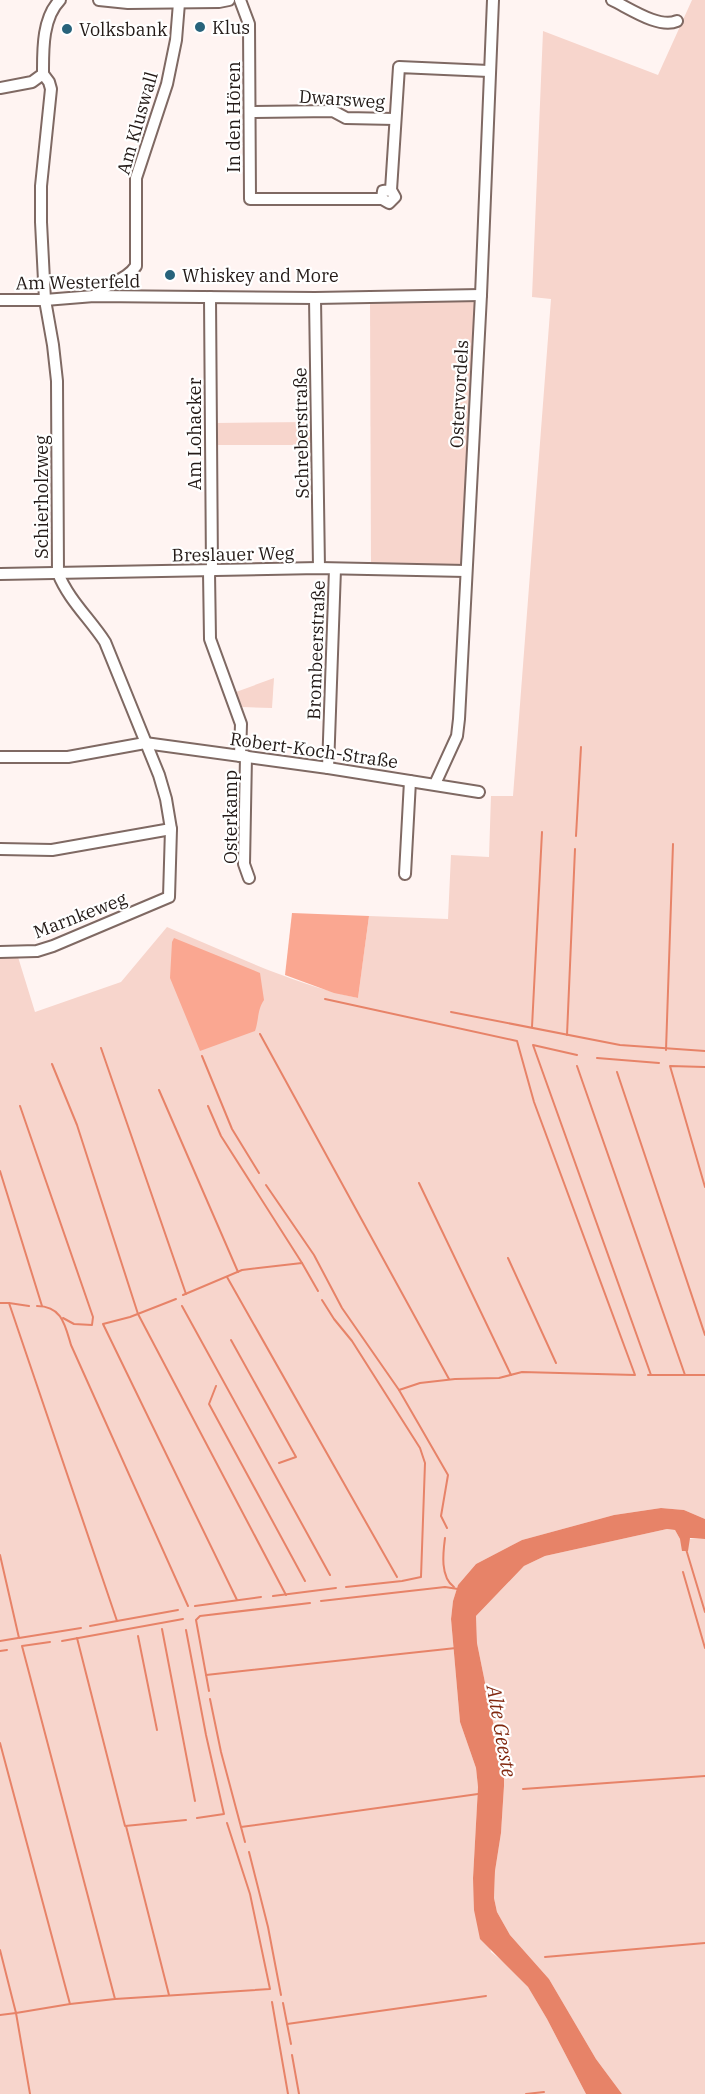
<svg xmlns="http://www.w3.org/2000/svg" width="705" height="2094" font-family="'IBM Plex Serif',serif">
  <rect width="100%" height="100%" fill="#fff4f2"/>
  <g fill="#f7d5cc">
    <path d="M 692,0 L 705,0 L 705,1519 L 684,1510 L 661,1508 L 614,1515 L 522,1540 L 476,1564 L 458,1585 L 453,1601 L 451,1619 L 460,1722 L 476,1768 L 478,1787 L 473,1878 L 491,1952 L 505,1963 L 528,1987 L 547,2019 L 586,2094 L 0,2094 L 0,956 L 18,957 L 35,1012 L 121,982 L 167,927 C 229,953 292,984 358,998 L 369,916 L 448,919 L 451,855 L 489,857 L 491,796 L 513,796 L 551,299 L 532,297 L 543,31 L 658,75 Z"/>
    <path d="M 370,300 L 475,300 L 462,565 L 371,565 Z"/>
    <path d="M 312,422 L 312,445 L 216,445 L 216,423 Z"/>
    <path d="M 274,678 L 272,708 L 242,707 L 236,692 Z"/>
    <path d="M 667,1529 L 675,1530 L 680,1539 L 705,1539 L 705,2094 L 622,2094 L 596,2059 L 549,1979 L 510,1935 L 497,1912 L 494,1898 L 495,1871 L 501,1833 L 504,1786 L 504,1761 L 493,1722 L 477,1643 L 476,1616 L 524,1566 L 545,1556 Z"/>
  </g>
  <g fill="#faa791">
    <path d="M 292,913 L 369,916 L 358,998 L 334,993 L 285,975 Z"/>
    <path d="M 174,938 L 260,973 L 264,1000 C 257,1010 259,1020 255,1031 L 200,1051 L 170,978 L 172,942 Z"/>
  </g>
  <path fill="#e78368" d="M 661,1508 L 684,1510 L 705,1519 L 705,1539 L 690,1538 L 688,1551 L 682,1551 L 680,1539 L 675,1530 L 667,1529 L 545,1556 L 524,1566 L 476,1616 L 477,1643 L 493,1722 L 504,1761 L 504,1786 L 501,1833 L 495,1871 L 494,1898 L 497,1912 L 510,1935 L 549,1979 L 596,2059 L 622,2094 L 586,2094 L 547,2019 L 528,1987 L 480,1939 L 474,1910 L 473,1878 L 478,1787 L 476,1768 L 460,1722 L 451,1619 L 453,1601 L 458,1585 L 476,1564 L 522,1540 L 614,1515 Z"/>
  <g fill="none" stroke-linecap="round" stroke-linejoin="round">
    <g stroke="#e78368" stroke-width="2">
      <path d="M 576,836 L 581,747"/>
      <path d="M 325,999 L 517,1041 L 534,1102 L 635,1375 L 522,1372 L 499,1378 L 455,1379 L 420,1383 L 399,1390 L 448,1475 L 441,1516 L 447,1528"/>
      <path d="M 451,1012 L 620,1045 L 705,1051"/>
      <path d="M 532,1027 L 542,832"/>
      <path d="M 260,1034 L 449,1379"/>
      <path d="M 567,1035 L 575,849"/>
      <path d="M 101,1048 L 186,1294"/>
      <path d="M 666,1050 L 673,844"/>
      <path d="M 577,1055 L 533,1045 L 651,1375"/>
      <path d="M 202,1056 L 232,1129 L 259,1173"/>
      <path d="M 597,1058 L 659,1063"/>
      <path d="M 52,1064 L 77,1125 L 138,1314 L 286,1595"/>
      <path d="M 577,1066 L 685,1375"/>
      <path d="M 705,1067 L 670,1066 L 705,1187"/>
      <path d="M 617,1072 L 705,1335"/>
      <path d="M 159,1090 L 238,1272"/>
      <path d="M 20,1106 L 93,1317 L 92,1325 L 74,1324 L 63,1318"/>
      <path d="M 208,1106 L 221,1136 L 302,1263"/>
      <path d="M 0,1171 L 42,1306"/>
      <path d="M 419,1183 L 511,1375"/>
      <path d="M 266,1185 L 314,1255 L 342,1308 L 399,1390"/>
      <path d="M 508,1258 L 556,1363"/>
      <path d="M 227,1277 L 397,1577"/>
      <path d="M 183,1295 L 242,1270 L 302,1263 L 318,1291"/>
      <path d="M 176,1299 L 130,1317 L 103,1324 L 237,1600"/>
      <path d="M 322,1300 L 334,1319 L 352,1341 L 420,1448 L 425,1463 L 421,1577 L 402,1581 L 346,1587"/>
      <path d="M 0,1303 L 9,1303"/>
      <path d="M 29,1306 L 9,1303 L 117,1621 L 178,1610"/>
      <path d="M 37,1306 C 62,1306 65,1325 71,1345 L 188,1606"/>
      <path d="M 182,1306 L 330,1575"/>
      <path d="M 231,1340 L 296,1457 L 279,1463"/>
      <path d="M 648,1375 L 705,1375"/>
      <path d="M 216,1386 L 209,1404 L 305,1581"/>
      <path d="M 445,1538 C 443,1553 440,1577 454,1587"/>
      <path d="M 686,1549 L 705,1612"/>
      <path d="M 0,1555 L 19,1638 L 81,1628"/>
      <path d="M 683,1572 L 705,1648"/>
      <path d="M 273,1596 L 336,1588"/>
      <path d="M 321,1601 L 445,1587 L 458,1589"/>
      <path d="M 195,1606 L 261,1597"/>
      <path d="M 90,1626 L 117,1621"/>
      <path d="M 162,1629 L 195,1801"/>
      <path d="M 186,1630 L 206,1735 L 224,1814 L 197,1818"/>
      <path d="M 138,1636 L 157,1730"/>
      <path d="M 77,1638 L 125,1826 L 186,1820"/>
      <path d="M 0,1641 L 18,1638"/>
      <path d="M 62,1641 L 183,1619"/>
      <path d="M 50,1642 L 22,1646 L 115,1999 L 70,2004"/>
      <path d="M 0,1651 L 7,1650"/>
      <path d="M 206,1675 L 456,1648"/>
      <path d="M 209,1691 L 196,1620 L 200,1616 L 310,1603"/>
      <path d="M 210,1699 L 221,1752 L 241,1827 L 478,1794"/>
      <path d="M 0,1743 L 70,2004 L 16,2013 L 0,1950"/>
      <path d="M 523,1789 L 705,1776"/>
      <path d="M 126,1826 L 169,1995"/>
      <path d="M 241,1827 L 245,1842"/>
      <path d="M 249,1852 L 268,1927 L 281,1995"/>
      <path d="M 545,1957 L 705,1943"/>
      <path d="M 115,1999 L 270,1989 L 250,1894 L 227,1823"/>
      <path d="M 272,2002 L 288,2094"/>
      <path d="M 283,2003 L 291,2044"/>
      <path d="M 0,2015 L 16,2013 L 30,2094"/>
      <path d="M 287,2024 L 486,1996"/>
      <path d="M 292,2055 L 299,2094"/>
      <path d="M 526,2094 L 544,2092"/>
    </g>
    <g stroke="#7f6963" stroke-width="14">
      <g id="minor">
        <path d="M 99,0 L 128,3 L 219,2 L 229,0"/>
        <path d="M 240,0 L 249,24 L 250,199 L 382,199"/>
        <path d="M 612,0 C 629,8 659,29 677,21"/>
        <path d="M 0,88 L 32,82 L 43,74 C 43,51 42,18 60,0"/>
        <path d="M 250,112 L 333,111 L 346,118 L 395,119"/>
        <path d="M 391,190 L 383,191 L 382,199 L 389,203 L 395,197 L 391,190 L 399,67 L 489,71"/>
        <path d="M 94,296 C 106,283 126,281 136,266 L 136,178 L 167,84 L 176,40 L 179,3"/>
        <path d="M 210,297 L 212,571"/>
        <path d="M 315,298 L 319,568"/>
        <path d="M 0,300 L 45,300 L 94,296 L 315,298 L 481,295"/>
        <path d="M 209,572 L 210,639 L 241,724 L 240,756"/>
        <path d="M 0,574 L 319,568 L 466,571"/>
        <path d="M 246,756 L 244,864 L 249,878"/>
        <path d="M 0,757 L 68,757 L 145,743 L 328,768 L 479,792"/>
        <path d="M 328,768 L 335,569"/>
        <path d="M 435,784 L 457,736 L 459,719 L 481,295 L 493,0"/>
        <path d="M 0,849 L 52,850 L 171,829"/>
        <path d="M 405,874 L 410,781"/>
        <path d="M 0,952 L 37,951 L 53,946 L 169,897 L 171,829 L 166,799 L 159,775 L 105,642 C 90,619 68,599 58,573 L 57,381 L 53,345 L 45,300 L 41,222 L 41,186 L 51,89 L 49,82 L 43,74"/>
      </g>
    </g>
    <use href="#minor" stroke="#fff" stroke-width="10"/>
  </g>
  <g fill="#28637b" stroke="#fff" stroke-width="2">
    <circle cx="200" cy="27" r="6"/>
    <circle cx="67" cy="29" r="6"/>
    <circle cx="170" cy="275" r="6"/>
  </g>
  <g text-anchor="middle" dominant-baseline="central" stroke-width="4.5" stroke-linejoin="round" paint-order="stroke">
    <g font-size="18" fill="#231a17" stroke="#fff" text-anchor="start">
      <text x="212" y="27">Klus</text>
      <text x="79" y="29">Volksbank</text>
      <text x="182" y="275">Whiskey and More</text>
    </g>
    <g font-size="18" fill="#231a17" stroke="#fff">
      <text transform="translate(342 99) rotate(4)">Dwarsweg</text>
      <text transform="translate(233 117) rotate(-90)">In den Hören</text>
      <text transform="translate(137 123) rotate(-74)">Am Kluswall</text>
      <text transform="translate(78 282) rotate(-1)">Am Westerfeld</text>
      <text transform="translate(459 394) rotate(-87)">Ostervordels</text>
      <text transform="translate(301 433) rotate(-91)">Schreberstraße</text>
      <text transform="translate(194 434) rotate(-90)">Am Lohacker</text>
      <text transform="translate(41 497) rotate(-90)">Schierholzweg</text>
      <text transform="translate(233 554) rotate(-1)">Breslauer Weg</text>
      <text transform="translate(316 650) rotate(-88)">Brombeerstraße</text>
      <text transform="translate(314 750) rotate(8)">Robert-Koch-Straße</text>
      <text transform="translate(230 817) rotate(-90)">Osterkamp</text>
      <text transform="translate(80 915) rotate(-21)">Marnkeweg</text>
    </g>
    <g font-size="20" font-style="italic" fill="#81280f" stroke="#fff">
      <text transform="translate(502 1731) rotate(80)">Alte Geeste</text>
    </g>
  </g>
</svg>
